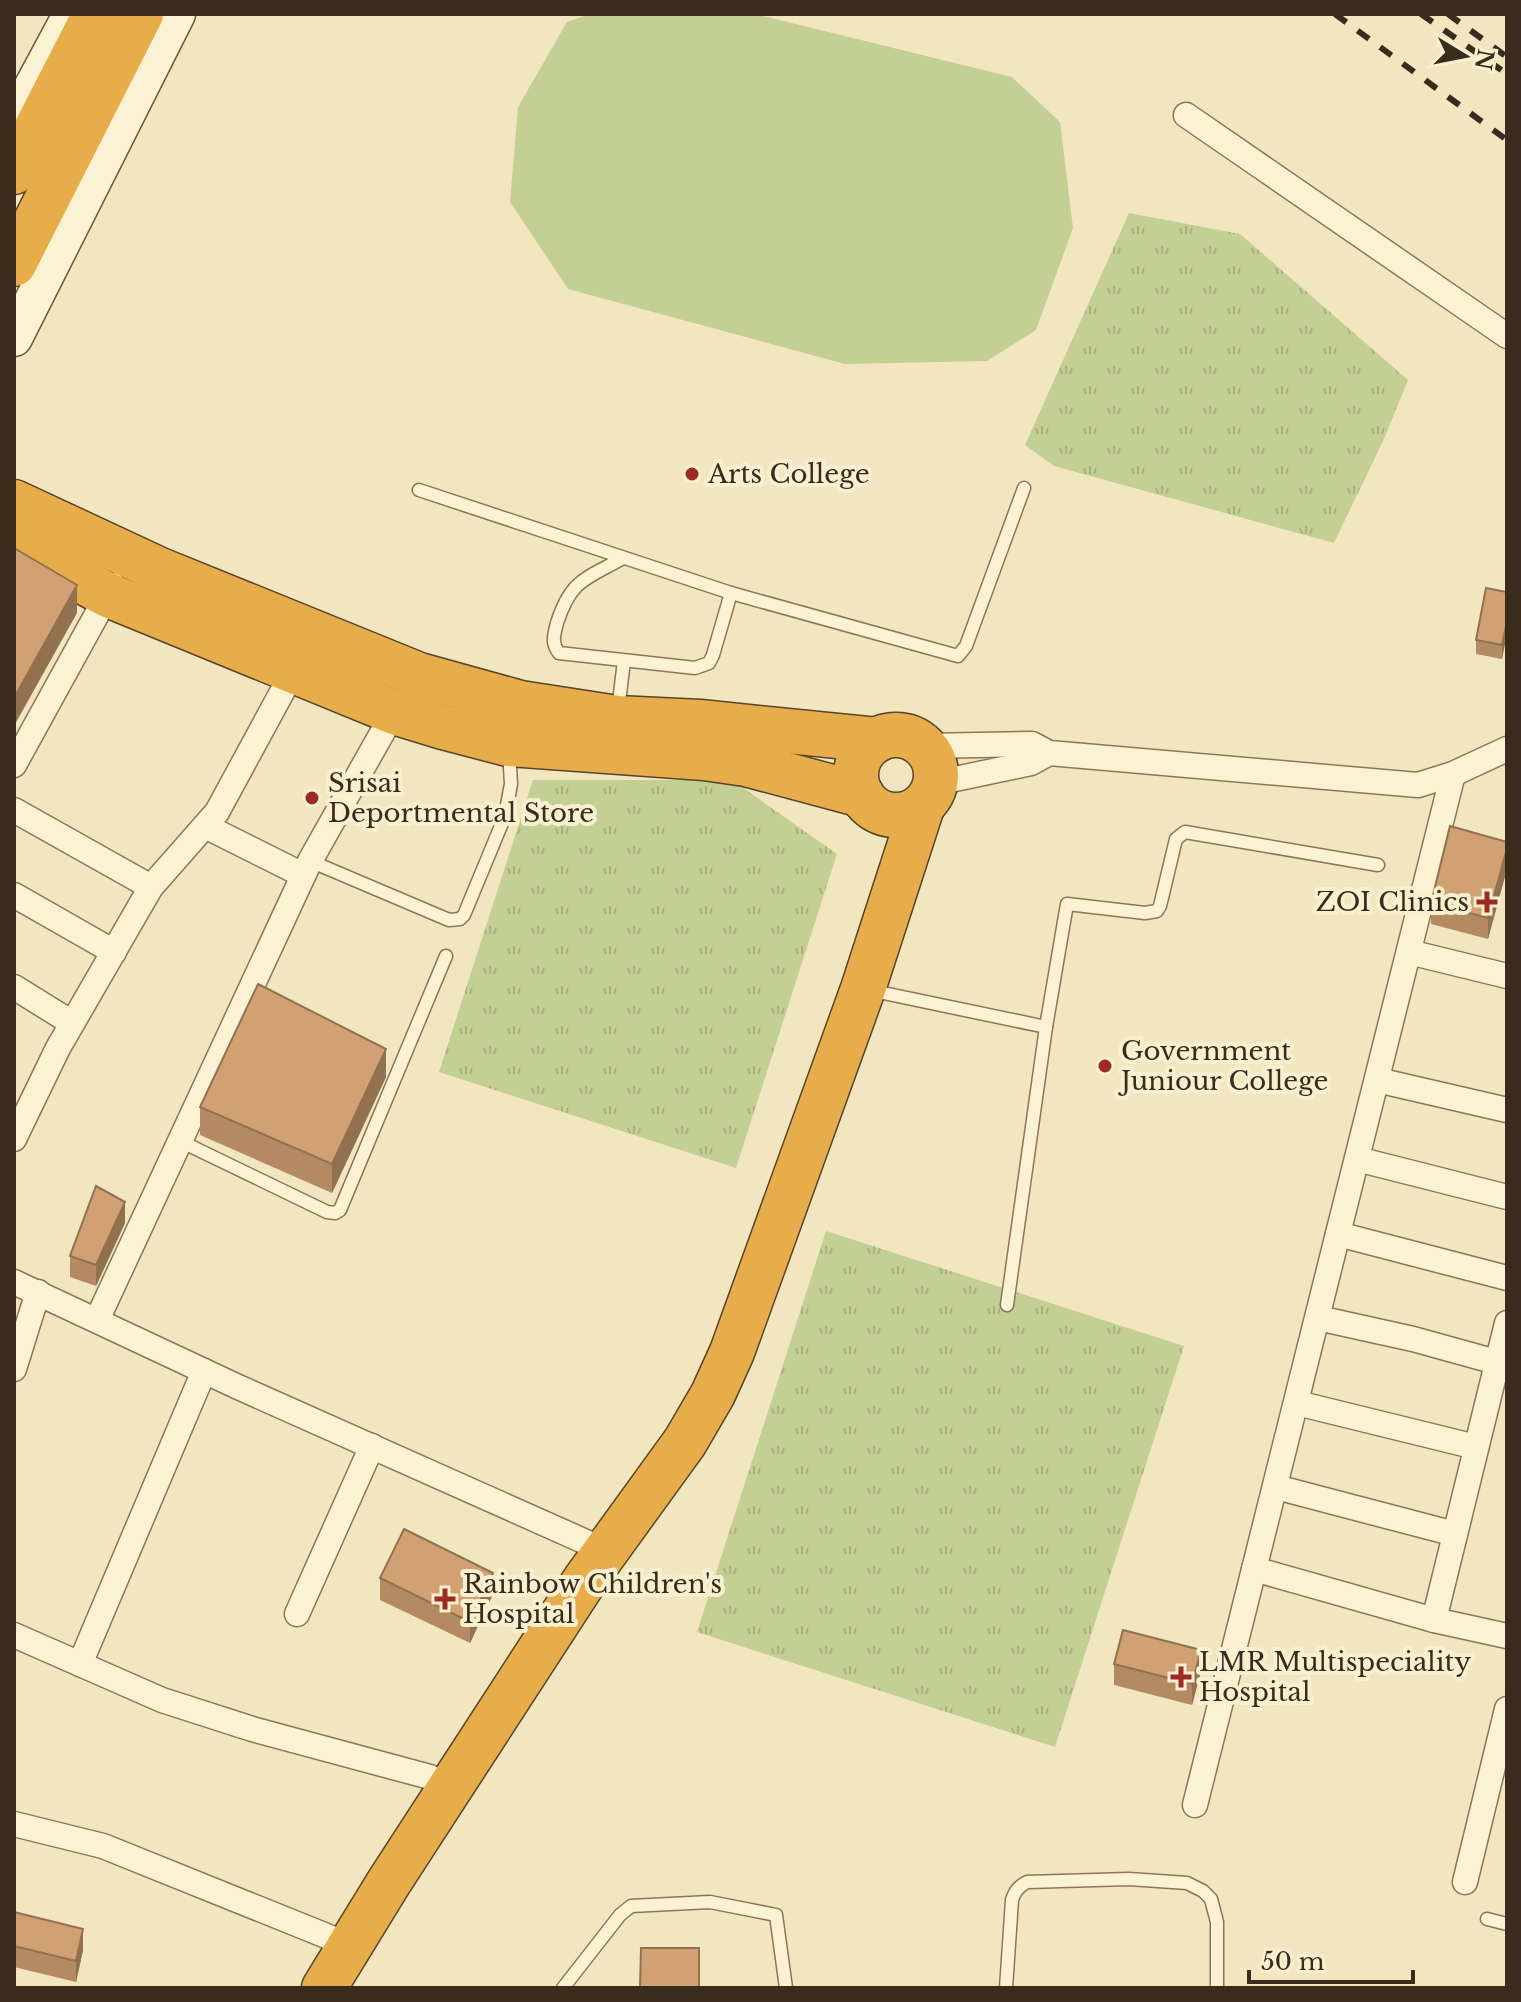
<svg xmlns="http://www.w3.org/2000/svg" width="1521" height="2002" font-family="'Libre Baskerville',serif">
  <defs>
    <pattern id="grass-tufts" width="24" height="20" patternUnits="userSpaceOnUse" patternTransform="scale(2)"><rect width="24" height="20" fill="#c4cf93"/><path d="M3 7l-1-3M5 7V3M7 7l1-3M15 17l-1-3M17 17v-4M19 17l1-3" fill="none" stroke="#a9b27e"/></pattern>
  </defs>
  <rect width="100%" height="100%" fill="#f1e6c0"/>
  <g fill="url(#grass-tufts)">
    <path d="M 1129,213 L 1240,234 L 1408,380 L 1384,439 L 1334,543 L 1054,466 L 1025,445 Z"/>
    <path d="M 533,780 L 732,780 L 837,854 L 736,1168 L 439,1072 Z"/>
    <path d="M 826,1231 L 1184,1346 L 1055,1747 L 697,1632 Z"/>
  </g>
  <path fill="#c4cf93" d="M 590,14 L 755,14 L 1012,77 L 1060,122 L 1073,228 L 1036,330 L 987,361 L 845,364 L 568,289 L 510,202 L 518,107 L 567,22 Z"/>
  <g fill="none" stroke-linecap="round" stroke-linejoin="round">
    <g stroke="#8b7657" stroke-width="15">
      <g id="lane">
        <path d="M 419,490 L 731,593 L 958,656 L 966,646 L 1024,488"/>
        <path d="M 623,558 C 586,579 571,579 557,623 C 554,635 551,643 559,653 L 695,668 L 709,663 L 713,655 L 731,593"/>
        <path d="M 618,710 L 624,661"/>
        <path d="M 310,861 L 449,920 L 460,919 L 464,915 L 505,816 L 511,784 L 509,751"/>
        <path d="M 869,990 L 1046,1027"/>
        <path d="M 180,1141 L 327,1212 L 335,1213 L 340,1210 L 446,956"/>
        <path d="M 1007,1305 L 1046,1027 L 1067,904 L 1145,913 L 1157,911 L 1160,906 L 1176,839 L 1185,832 L 1378,865"/>
        <path d="M 1487,1919 L 1507,1924"/>
        <path d="M 563,1988 L 620,1915 L 631,1906 L 710,1902 L 776,1915 L 786,1988"/>
        <path d="M 1006,1988 L 1012,1900 C 1015,1891 1018,1887 1027,1882 L 1129,1879 L 1187,1883 L 1203,1891 L 1211,1899 L 1217,1922 L 1217,1988"/>
      </g>
    </g>
    <g stroke="#8b7657" stroke-width="27">
      <g id="street">
        <path d="M 1186,115 L 1507,336"/>
        <path d="M 924,746 L 1032,744 L 1049,753 L 1418,785 L 1453,774 L 1507,749"/>
        <path d="M 14,765 L 113,585"/>
        <path d="M 936,783 L 1031,763 L 1049,753"/>
        <path d="M 14,810 L 151,887"/>
        <path d="M 205,826 L 303,875"/>
        <path d="M 14,895 L 114,952"/>
        <path d="M 1409,952 L 1507,976"/>
        <path d="M 14,987 L 72,1023"/>
        <path d="M 1377,1080 L 1507,1110"/>
        <path d="M 14,1139 L 58,1048 L 151,887 L 217,812 L 294,670"/>
        <path d="M 1357,1159 L 1507,1197"/>
        <path d="M 1338,1234 L 1507,1278"/>
        <path d="M 14,1282 L 236,1386 L 606,1551"/>
        <path d="M 1318,1318 L 1413,1339 L 1507,1365"/>
        <path d="M 97,1320 L 310,861 L 394,712"/>
        <path d="M 14,1369 L 38,1292"/>
        <path d="M 1297,1403 L 1476,1447"/>
        <path d="M 1276,1487 L 1455,1534"/>
        <path d="M 1254,1569 L 1434,1620 L 1507,1636"/>
        <path d="M 297,1614 L 372,1446"/>
        <path d="M 1434,1620 L 1507,1323"/>
        <path d="M 14,1635 L 162,1700 L 252,1729 L 430,1777"/>
        <path d="M 80,1664 L 204,1371"/>
        <path d="M 1195,1805 L 1453,774"/>
        <path d="M 14,1824 L 103,1846 L 329,1937"/>
        <path d="M 1465,1882 L 1507,1709"/>
      </g>
    </g>
    <g stroke="#6c573a" stroke-width="39">
      <g id="secondary">
        <path d="M 14,121 L 70,17"/>
        <path d="M 14,338 L 177,14"/>
      </g>
    </g>
    <g stroke="#58432b" stroke-width="47">
      <g id="highway">
        <path d="M 14,172 L 95,14"/>
        <path d="M 14,264 L 141,14"/>
        <path d="M 14,502 L 160,570 L 419,675 L 520,703 L 617,718 L 700,722 L 877,740"/>
        <path d="M 14,544 L 108,595 L 394,712 L 443,727 L 508,744 L 704,758 L 746,764 L 862,795"/>
        <circle cx="896" cy="775" r="40"/>
        <path d="M 324,1988 L 389,1882 L 585,1580 L 685,1442 L 713,1394 L 732,1352 L 863,989 L 922,807"/>
      </g>
    </g>
    <use href="#lane" stroke="#fbf2d3" stroke-width="12"/>
    <use href="#street" stroke="#fbf2d3" stroke-width="24"/>
    <use href="#secondary" stroke="#fbf2d3" stroke-width="36"/>
    <use href="#highway" stroke="#e6ad4a" stroke-width="44"/>
    <g stroke="#392c1c" stroke-width="6" stroke-dasharray="14 14" stroke-linecap="butt">
      <path d="M 1335,14 L 1507,140"/>
      <path d="M 1421,14 L 1507,74"/>
      <path d="M 1448,14 L 1507,57"/>
    </g>
  </g>
  <g fill="#b48a63">
    <path d="M 1507,592 L 1502,659 L 1476,654 L 1476,640 Z"/>
    <path d="M 1507,842 L 1507,869 L 1488,939 L 1431,924 L 1431,903 Z"/>
    <path d="M 386,1077 L 332,1193 L 200,1135 L 200,1107 Z"/>
    <path d="M 125,1223 L 96,1286 L 70,1277 L 70,1256 Z"/>
    <path d="M 380,1578 L 493,1594 L 470,1643 L 380,1600 Z"/>
    <path d="M 1114,1664 L 1201,1671 L 1192,1705 L 1114,1685 Z"/>
    <path d="M 14,1912 L 83,1950 L 76,1982 L 14,1967 Z"/>
  </g>
  <g fill="#927150">
    <path d="M 77,585 L 77,613 L 14,726 L 14,698 Z"/>
    <path d="M 1507,621 L 1507,635 L 1502,659 L 1502,645 Z"/>
    <path d="M 1507,848 L 1507,869 L 1488,939 L 1488,918 Z"/>
    <path d="M 386,1049 L 386,1077 L 332,1193 L 332,1164 Z"/>
    <path d="M 125,1202 L 125,1223 L 96,1286 L 96,1265 Z"/>
    <path d="M 493,1573 L 493,1594 L 470,1643 L 470,1622 Z"/>
    <path d="M 1201,1650 L 1201,1671 L 1192,1705 L 1192,1684 Z"/>
    <path d="M 83,1929 L 83,1950 L 76,1982 L 76,1961 Z"/>
  </g>
  <g fill="#d1a173" stroke="#927150" stroke-width="2">
    <path d="M 14,548 L 77,585 L 14,698 Z"/>
    <path d="M 1486,588 L 1507,592 L 1507,621 L 1502,645 L 1476,640 Z"/>
    <path d="M 1450,826 L 1507,842 L 1507,848 L 1488,918 L 1431,903 Z"/>
    <path d="M 258,984 L 386,1049 L 332,1164 L 200,1107 Z"/>
    <path d="M 96,1186 L 125,1202 L 96,1265 L 70,1256 Z"/>
    <path d="M 404,1529 L 493,1573 L 470,1622 L 380,1578 Z"/>
    <path d="M 1123,1630 L 1201,1650 L 1192,1684 L 1114,1664 Z"/>
    <path d="M 14,1912 L 83,1929 L 76,1961 L 14,1946 Z"/>
    <path d="M 641,1948 L 699,1948 L 699,1988 L 640,1988 Z"/>
  </g>
  <g fill="#9d2b23" stroke="#f7efd0" stroke-width="3">
    <circle cx="692" cy="474" r="8"/>
    <circle cx="312" cy="798" r="8"/>
    <path d="M1483 890h8v8h8v8h-8v8h-8v-8h-8v-8h8z"/>
    <circle cx="1105" cy="1066" r="8"/>
    <path d="M441 1587h8v8h8v8h-8v8h-8v-8h-8v-8h8z"/>
    <path d="M1177 1665h8v8h8v8h-8v8h-8v-8h-8v-8h8z"/>
  </g>
  <g text-anchor="middle" dominant-baseline="central" stroke-width="8" stroke-linejoin="round" paint-order="stroke">
    <g font-size="26" fill="#392c1c" stroke="#f7efd0" text-anchor="start">
      <text x="708" y="474">Arts College</text>
      <text x="328" y="783">Srisai<tspan x="328" dy="30">Deportmental Store</tspan></text>
      <text x="1469" y="902" text-anchor="end">ZOI Clinics</text>
      <text x="1121" y="1051">Government<tspan x="1121" dy="30">Juniour College</tspan></text>
      <text x="463" y="1584">Rainbow Children's<tspan x="463" dy="30">Hospital</tspan></text>
      <text x="1199" y="1662">LMR Multispeciality<tspan x="1199" dy="30">Hospital</tspan></text>
    </g>
  </g>
  <rect width="1521" height="2002" fill="none" stroke="#392c1c" stroke-width="32"/>
  <g transform="translate(1465 56) rotate(100)" stroke="#f7efd0" stroke-width="6" paint-order="stroke">
  <path d="M0-6L14 30L0 20L-14 30Z" fill="#392c1c"/>
  <text y="-12" font-size="22" font-weight="bold" text-anchor="middle" fill="#392c1c">N</text>
  </g>
  <path d="M1249 1970v12h164v-12" fill="none" stroke="#392c1c" stroke-width="4"/>
  <text x="1261" y="1970" font-size="24" fill="#392c1c" stroke="#f7efd0" stroke-width="6" paint-order="stroke">50 m</text>
</svg>
